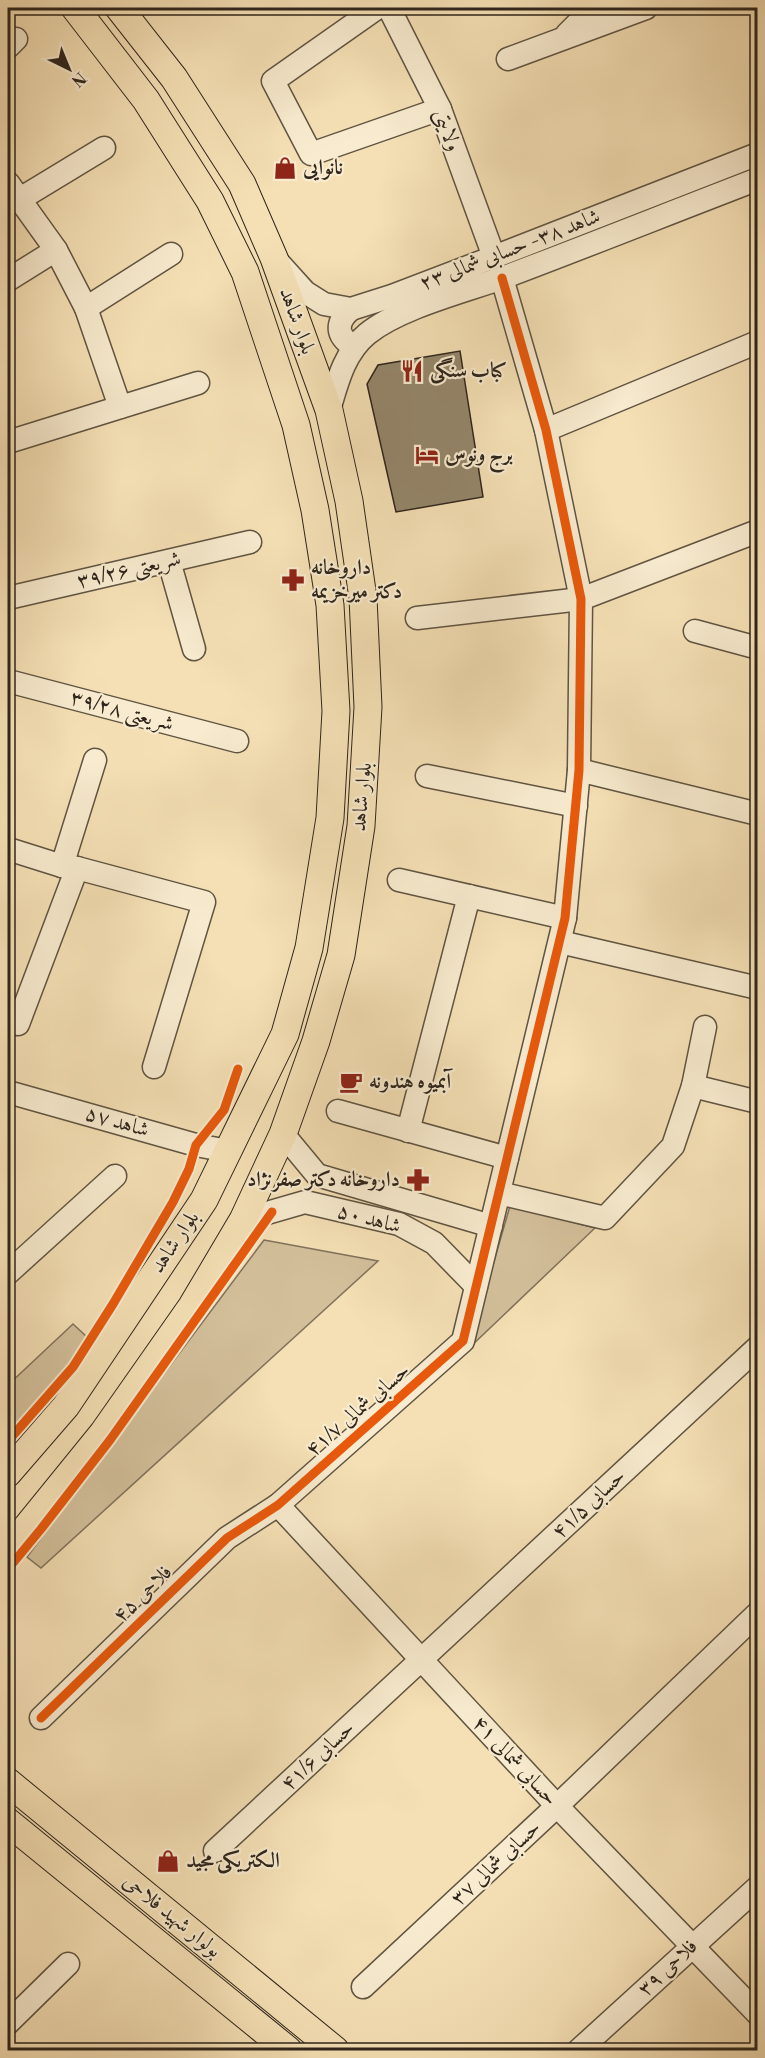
<svg xmlns="http://www.w3.org/2000/svg" width="765" height="2058" font-family="'Libre Bodoni',Amiri,serif">
  <rect width="100%" height="100%" fill="#f5e0b5"/>
  <filter id="stains"><feTurbulence type="fractalNoise" baseFrequency=".00333" numOctaves="4"/><feColorMatrix values="0 0 0 0 .2 0 0 0 0 .09 0 0 0 0 .02 0 0 0 .5 -.17"/></filter>
  <radialGradient id="worn" r=".72"><stop offset=".6" stop-color="#630" stop-opacity="0"/><stop offset="1" stop-color="#630" stop-opacity=".3"/></radialGradient>
  <g fill="#d3c09b" stroke="#80725c" stroke-width="1.5">
    <path d="M 510,1206 L 595,1228 L 469,1348 Z"/>
    <path d="M 264,1240 L 378,1261 L 41,1568 L 27,1557 Z"/>
    <path d="M 73,1324 L 101,1350 L 8,1453 L 8,1385 Z"/>
  </g>
  <path fill="#95866c" stroke="#2e251c" stroke-width="1.5" d="M 460,351 L 483,497 L 396,512 L 367,384 L 378,365 Z"/>
  <g fill="none" stroke-linecap="round" stroke-linejoin="round">
    <g stroke="#605442" stroke-width="25">
      <g id="minor">
        <path d="M 377,8 L 273,81 L 311,154 L 440,109"/>
        <path d="M 389,8 L 440,109 L 494,257"/>
        <path d="M 567,34 L 593,8"/>
        <path d="M 8,47 L 16,39"/>
        <path d="M 508,59 L 646,8"/>
        <path d="M 8,183 L 56,250 L 86,308 L 120,407"/>
        <path d="M 20,199 L 104,148"/>
        <path d="M 277,261 L 305,292 L 324,304 L 351,309 L 392,296 L 494,257 L 758,154"/>
        <path d="M 8,280 L 56,250"/>
        <path d="M 86,308 L 171,254"/>
        <path d="M 351,309 C 335,323 336,336 354,347"/>
        <path d="M 329,410 C 337,383 344,353 367,334 C 399,308 462,292 502,278 C 587,246 672,212 758,179"/>
        <path d="M 546,430 L 758,342"/>
        <path d="M 8,442 L 198,383"/>
        <path d="M 169,561 L 194,649"/>
        <path d="M 8,598 L 250,542"/>
        <path d="M 417,618 L 581,599 L 758,531"/>
        <path d="M 695,631 L 758,648"/>
        <path d="M 8,681 L 237,741"/>
        <path d="M 579,770 L 758,814"/>
        <path d="M 427,776 L 576,806"/>
        <path d="M 8,849 L 62,866 L 77,868 L 204,902 L 154,1067"/>
        <path d="M 62,866 L 95,760"/>
        <path d="M 399,880 L 565,918"/>
        <path d="M 560,942 L 758,988"/>
        <path d="M 18,1024 L 77,868"/>
        <path d="M 693,1086 L 758,1102"/>
        <path d="M 8,1092 L 196,1145 L 228,1151"/>
        <path d="M 338,1111 L 507,1158"/>
        <path d="M 408,1131 L 469,896"/>
        <path d="M 283,1134 L 317,1175 L 491,1226"/>
        <path d="M 499,1193 L 605,1218 L 673,1146 L 693,1086 L 705,1027"/>
        <path d="M 243,1220 L 305,1202 L 399,1224 L 434,1243 L 476,1286"/>
        <path d="M 8,1273 L 115,1176"/>
        <path d="M 278,1505 L 557,1806 L 758,2014"/>
        <path d="M 41,1718 L 227,1538 L 278,1505 L 463,1341 L 565,918 L 579,770 L 581,599 L 546,430 L 502,278"/>
        <path d="M 215,1851 L 758,1347"/>
        <path d="M 363,1987 L 557,1806 L 758,1613"/>
        <path d="M 8,2023 L 68,1964"/>
        <path d="M 579,2050 L 758,1887"/>
      </g>
    </g>
    <g stroke="#2e251c" stroke-width="29">
      <g id="major">
        <path d="M 8,1473 L 66,1406 L 204,1200 L 285,1034 L 309,948 L 330,818 L 336,711 L 330,605 L 315,510 L 296,425 L 245,272 L 210,201 L 146,100 L 75,8"/>
        <path d="M 8,1550 L 103,1433 L 192,1306 L 243,1220 L 283,1134 L 316,1041 L 341,955 L 361,826 L 368,707 L 363,598 L 349,501 L 329,410 L 274,258 L 242,184 L 174,78 L 119,8"/>
        <path d="M 8,1782 L 335,2050"/>
        <path d="M 8,1822 L 288,2050"/>
      </g>
    </g>
    <use href="#minor" stroke="#f8ebcf" stroke-width="22"/>
    <use href="#major" stroke="#f5e0b5" stroke-width="27"/>
    <g stroke="#f8ebcf" stroke-width="13">
      <g id="cycleway">
        <path d="M 8,1441 L 73,1367 L 113,1304 L 173,1202 L 189,1169 L 196,1145 L 224,1110 L 238,1069"/>
        <path d="M 8,1569 L 41,1529 L 110,1440 L 272,1212"/>
        <path d="M 41,1718 L 227,1538 L 278,1505 L 463,1341 L 565,918 L 579,770 L 581,599 L 546,430 L 502,278"/>
      </g>
    </g>
    <use href="#cycleway" stroke="#e8590c" stroke-width="9"/>
  </g>
  <defs>
    <g id="shop-bare" transform="scale(1.8)"><path d="M-5-2.5h2.3a2.7 3.5 0 0 1 5.4 0H5L5.5 6h-11ZM-1.5-2.5h3a1.5 2.3 0 0 0-3 0Z" fill="#8f2418" stroke="#f8ebcf" stroke-width="2.5" paint-order="stroke"/></g>
    <g id="restaurant-bare" transform="scale(1.8)"><path d="M-5-6h1v4h1v-4h1v4h1v-4h1v5L-1.5 .5V6h-2V.5L-5-1ZM5-6V6H3V1.5H1.5Q1.5-4 5-6Z" fill="#8f2418" stroke="#f8ebcf" stroke-width="2.5" paint-order="stroke"/></g>
    <g id="hotel-bare" transform="scale(1.8)"><path d="M-6-4.5h1.5V1H6V5H4.5V3h-9V5H-6ZM-4 0a1.8 1.8 0 1 1 3.6 0ZM.5 0V-2.5h3Q6-2.5 6 0Z" fill="#8f2418" stroke="#f8ebcf" stroke-width="2.5" paint-order="stroke"/></g>
    <g id="pharmacy-bare" transform="scale(1.8)"><path d="M-2-6h4v4h4v4h-4v4h-4v-4h-4v-4h4Z" fill="#8f2418" stroke="#f8ebcf" stroke-width="2.5" paint-order="stroke"/></g>
    <g id="cafe-bare" transform="scale(1.8)"><path d="M-5.5-4.5H6V0H3Q3 3.5 0 3.5H-2.5Q-5.5 3.5-5.5 0ZM3-3.2v2h1.7v-2ZM-6 4.5H4V6H-6Z" fill="#8f2418" stroke="#f8ebcf" stroke-width="2.5" paint-order="stroke"/></g>
  </defs>
  <g fill-rule="evenodd">
    <use href="#shop-bare" x="285" y="168"/>
    <use href="#restaurant-bare" x="412" y="371"/>
    <use href="#hotel-bare" x="427" y="455"/>
    <use href="#pharmacy-bare" x="293" y="580"/>
    <use href="#cafe-bare" x="351" y="1082"/>
    <use href="#pharmacy-bare" x="418" y="1180"/>
    <use href="#shop-bare" x="168" y="1861"/>
  </g>
  <g text-anchor="middle" dominant-baseline="central" stroke-width="4.5" stroke-linejoin="round" paint-order="stroke">
    <g font-size="21" fill="#2e251c" stroke="#f8ebcf">
      <text transform="translate(447 130) rotate(69)">ولایتی</text>
      <text transform="translate(510 250) rotate(-21)">شاهد ۳۸- حسابی شمالی ۲۳</text>
      <text transform="translate(297 321) rotate(70)">بلوار شاهد</text>
      <text transform="translate(129 570) rotate(-13)">شریعتی ۳۹/۲۶</text>
      <text transform="translate(122 711) rotate(15)">شریعتی ۳۹/۲۸</text>
      <text transform="translate(362 797) rotate(-85)">بلوار شاهد</text>
      <text transform="translate(117 1122) rotate(16)">شاهد ۵۷</text>
      <text transform="translate(369 1219) rotate(15)">شاهد ۵۰</text>
      <text transform="translate(175 1242) rotate(-56)">بلوار شاهد</text>
      <text transform="translate(358 1410) rotate(-41)">حسابی شمالی ۴۱/۷</text>
      <text transform="translate(589 1504) rotate(-43)">حسابی ۴۱/۵</text>
      <text transform="translate(143 1594) rotate(-44)">فلاحی ۴۵</text>
      <text transform="translate(318 1756) rotate(-43)">حسابی ۴۱/۶</text>
      <text transform="translate(515 1761) rotate(47)">حسابی شمالی ۴۱</text>
      <text transform="translate(496 1863) rotate(-43)">حسابی شمالی ۳۷</text>
      <text transform="translate(172 1916) rotate(39)">بولوار شهید فلاحی</text>
      <text transform="translate(668 1968) rotate(-43)">فلاحی ۳۹</text>
    </g>
    <g font-size="21" font-weight="bold" fill="#2e251c" stroke="#f8ebcf" text-anchor="start">
      <text x="303" y="168">نانوایی</text>
      <text x="430" y="371">کباب سنگی</text>
      <text x="445" y="455">برج ونوس</text>
      <text x="311" y="568">داروخانه<tspan x="311" dy="24">دکتر میرخزیمه</tspan></text>
      <text x="369" y="1082">آبمیوه هندونه</text>
      <text x="400" y="1180" text-anchor="end">داروخانه دکتر صفرنژاد</text>
      <text x="186" y="1861">الکتریکی مجید</text>
    </g>
  </g>
  <rect width="765" height="2058" fill="none" stroke="#f5e0b5" stroke-width="30"/>
  <rect x="9" y="9" width="747" height="2040" fill="none" stroke="#2e251c" stroke-width="3"/>
  <rect x="15" y="15" width="735" height="2028" fill="none" stroke="#2e251c" stroke-width="1.5"/>
  <g transform="translate(69 69) rotate(137)" stroke="#f8ebcf" stroke-width="4.5" paint-order="stroke">
  <path d="M0-4.5L10 22L0 15L-10 22Z" fill="#2e251c"/>
  <text y="-9" font-size="16" font-weight="bold" text-anchor="middle" fill="#2e251c">N</text>
  </g>
  <rect width="100%" height="100%" filter="url(#stains)"/>
  <rect width="100%" height="100%" fill="url(#worn)"/>
</svg>
